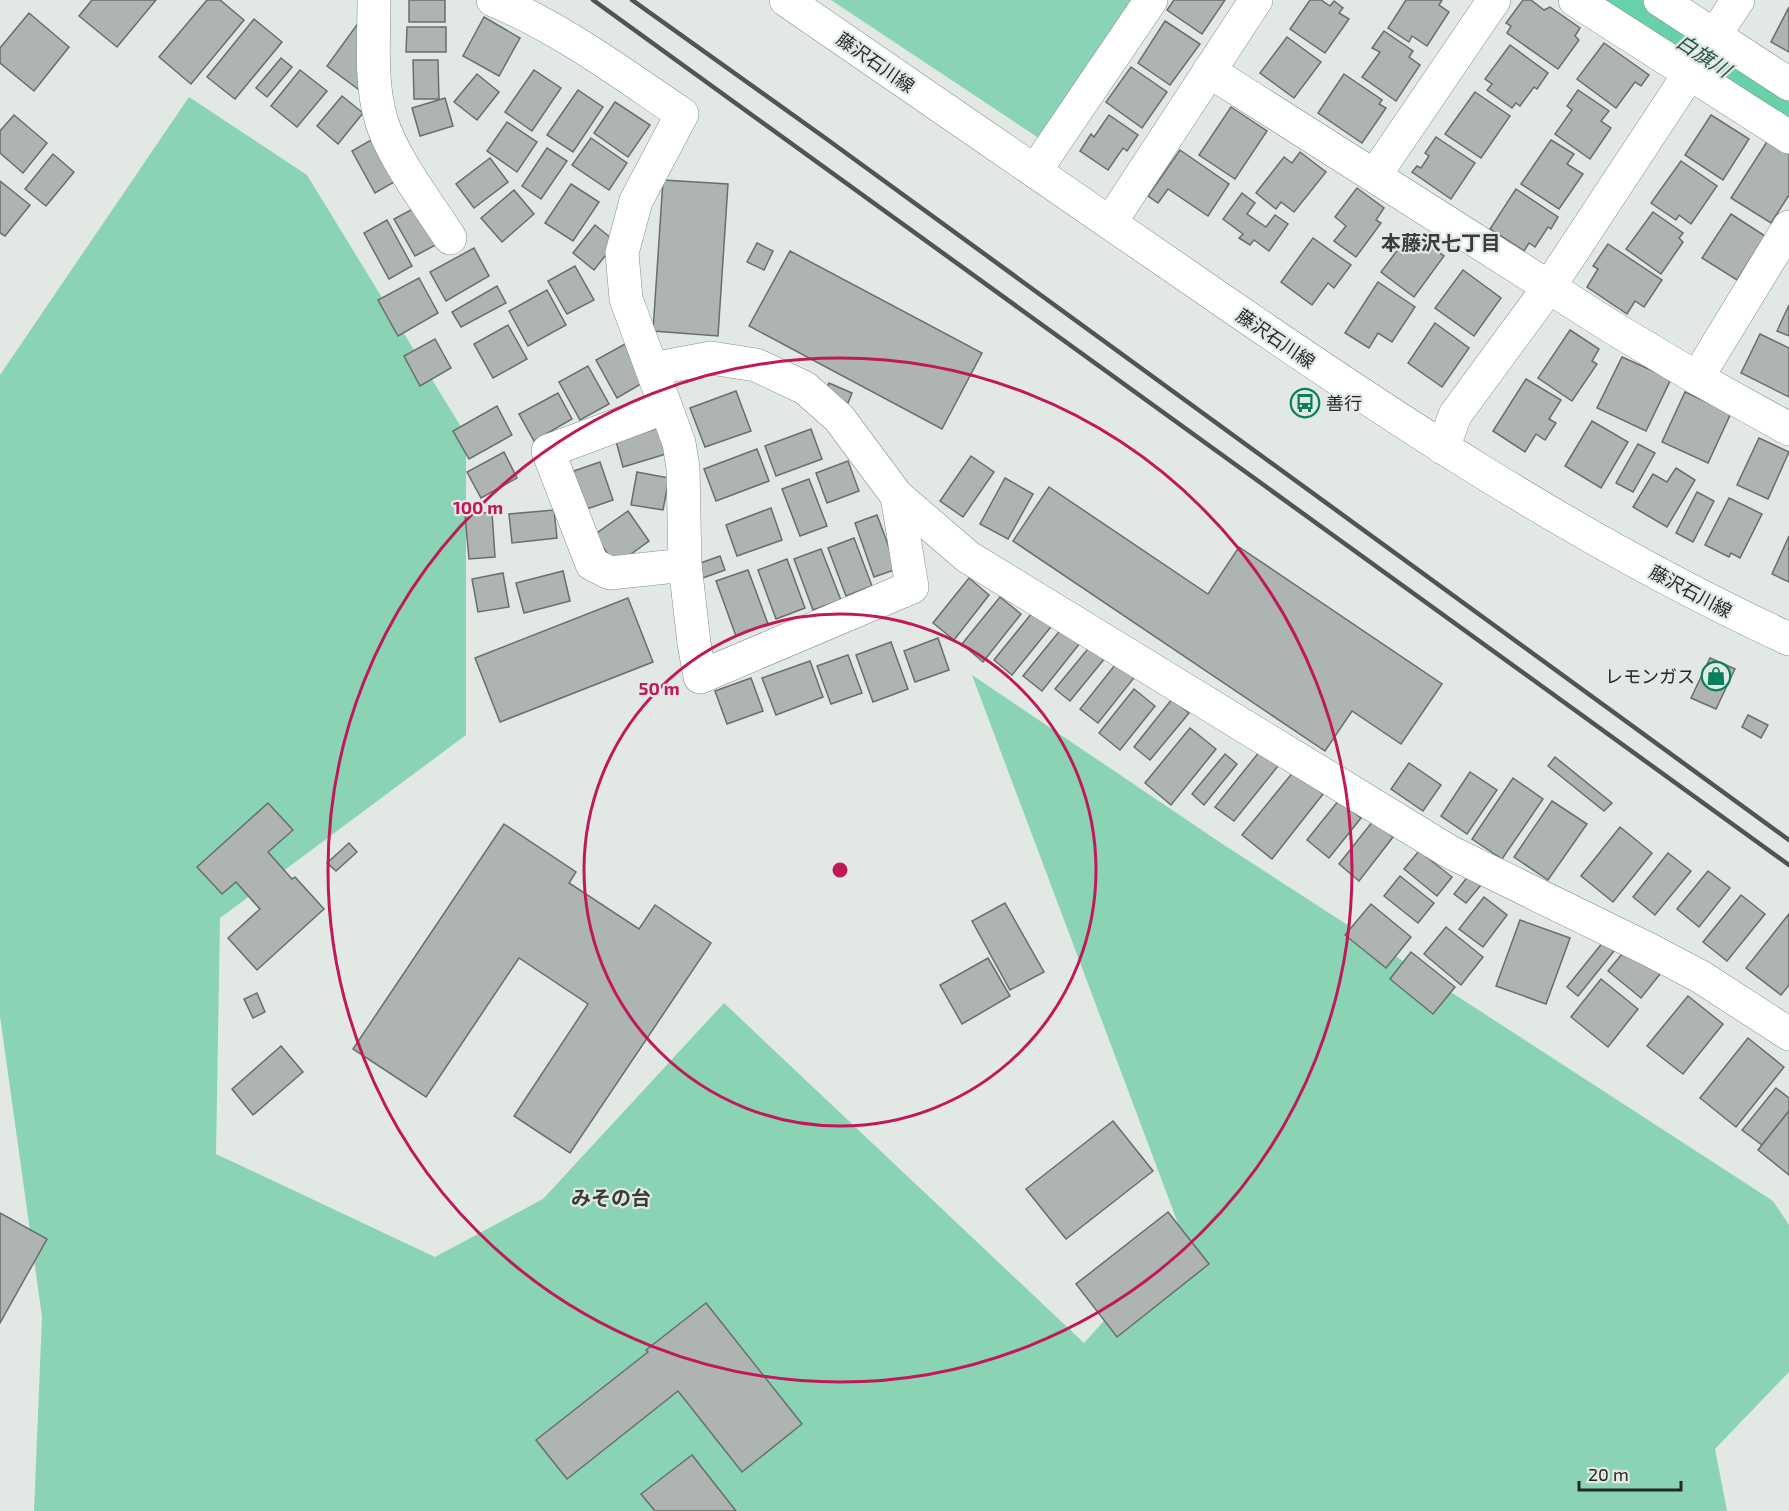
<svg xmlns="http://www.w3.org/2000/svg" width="1789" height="1511" font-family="'Exo 2','Noto Sans JP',sans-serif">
  <rect width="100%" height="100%" fill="#e2e9e5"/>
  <g fill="#8ad3b4">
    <path d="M 831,0 L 1135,0 L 1040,139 Z"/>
    <path d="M 189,97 L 307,175 L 466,435 L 466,735 L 220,918 L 216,1154 L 435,1257 L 543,1199 L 724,1003 L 1084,1343 L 1182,1234 L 972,675 L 1221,843 L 1773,1201 L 1789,1225 L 1789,1372 L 1715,1449 L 1727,1511 L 34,1511 L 42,1317 L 0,1016 L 0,375 Z"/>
  </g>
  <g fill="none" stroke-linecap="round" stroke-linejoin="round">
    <path stroke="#67d1a7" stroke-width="62" d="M 1619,0 L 1789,110"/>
  </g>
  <g fill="#aeb4b1" stroke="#696e6c" stroke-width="1.5">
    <path d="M 92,0 L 156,0 L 117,47 L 79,16 Z"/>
    <path d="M 207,0 L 220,0 L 244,20 L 191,84 L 159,57 Z"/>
    <rect x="409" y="0" width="36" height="22"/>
    <path d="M 1174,0 L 1225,0 L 1202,34 L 1167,10 Z"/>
    <path d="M 1310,0 L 1321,0 L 1330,6 L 1334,1 L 1343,8 L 1339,13 L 1349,19 L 1325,53 L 1290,29 Z"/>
    <path d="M 1406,0 L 1442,0 L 1439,5 L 1449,12 L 1427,46 L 1412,36 L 1409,42 L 1388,28 Z"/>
    <path d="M 1523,0 L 1531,0 L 1544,10 L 1550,7 L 1580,28 L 1575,36 L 1579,40 L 1558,69 L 1507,33 L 1511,26 L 1506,23 Z"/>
    <path d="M 1789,7 L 1789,52 L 1771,42 Z"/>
    <path d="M 29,13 L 69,47 L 34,91 L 0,63 L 0,48 Z"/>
    <path d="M 484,17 L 520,38 L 499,76 L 463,56 Z"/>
    <path d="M 254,19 L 282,42 L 235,99 L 207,77 Z"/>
    <path d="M 1165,21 L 1200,44 L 1170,85 L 1138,63 Z"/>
    <path d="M 359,22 L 366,95 L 327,66 Z"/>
    <path d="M 407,27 L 446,27 L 446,52 L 406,52 Z"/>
    <path d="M 1384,31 L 1413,51 L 1409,57 L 1420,65 L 1396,101 L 1362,77 L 1380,52 L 1372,48 Z"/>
    <path d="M 1287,37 L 1321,62 L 1294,98 L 1260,73 Z"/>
    <path d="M 1604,43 L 1649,75 L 1641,86 L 1635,82 L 1616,108 L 1577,79 Z"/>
    <path d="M 1510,45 L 1548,73 L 1537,89 L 1534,87 L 1520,106 L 1516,103 L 1512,108 L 1487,90 L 1492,84 L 1485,79 Z"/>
    <path d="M 281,58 L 292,67 L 267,97 L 256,88 Z"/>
    <path d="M 413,60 L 438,60 L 439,99 L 414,99 Z"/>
    <path d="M 1131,67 L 1167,92 L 1142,128 L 1106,102 Z"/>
    <path d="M 300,70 L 327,91 L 297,127 L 271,106 Z"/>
    <path d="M 534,70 L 561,88 L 532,131 L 505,112 Z"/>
    <path d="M 477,74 L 499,92 L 477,120 L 454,102 Z"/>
    <path d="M 1344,74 L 1382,100 L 1379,104 L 1386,108 L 1362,143 L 1318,113 Z"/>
    <path d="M 578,90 L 603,107 L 573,152 L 547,135 Z"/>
    <path d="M 1578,90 L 1609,111 L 1601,121 L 1611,128 L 1590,159 L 1555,134 L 1572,110 L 1567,106 Z"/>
    <path d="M 1475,92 L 1510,116 L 1481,158 L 1445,134 Z"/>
    <path d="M 342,96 L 363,113 L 338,144 L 317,126 Z"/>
    <path d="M 445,98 L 453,126 L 420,136 L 412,108 Z"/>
    <path d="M 615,102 L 650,125 L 628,157 L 594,133 Z"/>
    <path d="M 1231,107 L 1267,131 L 1235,179 L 1199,155 Z"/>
    <path d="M 14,115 L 47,143 L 23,173 L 0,153 L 0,131 Z"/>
    <path d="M 1109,115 L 1138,135 L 1127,151 L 1123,148 L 1108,170 L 1080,151 L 1091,134 L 1094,137 Z"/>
    <path d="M 1711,115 L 1749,139 L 1723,180 L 1685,155 Z"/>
    <path d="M 507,122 L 537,142 L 517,172 L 487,151 Z"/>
    <path d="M 378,136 L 401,178 L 375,193 L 352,151 Z"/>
    <path d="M 1436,137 L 1475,163 L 1451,199 L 1412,172 L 1417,166 L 1421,168 L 1429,156 L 1425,153 Z"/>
    <path d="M 1770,137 L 1789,149 L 1789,195 L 1771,223 L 1731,198 Z"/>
    <path d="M 591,138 L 627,163 L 609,190 L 572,165 Z"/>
    <path d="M 1551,140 L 1574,154 L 1567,164 L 1583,174 L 1559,209 L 1521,184 Z"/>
    <path d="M 547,148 L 567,161 L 541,199 L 522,186 Z"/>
    <path d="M 1180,150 L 1229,184 L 1208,216 L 1168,189 L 1158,203 L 1148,196 Z"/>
    <path d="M 1300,152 L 1326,172 L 1294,212 L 1281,202 L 1276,209 L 1256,193 L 1284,157 L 1292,163 Z"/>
    <path d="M 53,154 L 74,172 L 46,206 L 25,189 Z"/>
    <path d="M 490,158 L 508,182 L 474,208 L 456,184 Z"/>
    <path d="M 1681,161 L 1717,186 L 1691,224 L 1679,215 L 1676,220 L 1651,203 Z"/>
    <path d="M 663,180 L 728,184 L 718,336 L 653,331 Z"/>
    <path d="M 0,181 L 30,205 L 5,236 L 0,233 Z"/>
    <path d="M 571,184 L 599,202 L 573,241 L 545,223 Z"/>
    <path d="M 1357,188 L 1384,208 L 1376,220 L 1381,223 L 1356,257 L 1334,241 L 1346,226 L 1335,217 Z"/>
    <path d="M 1516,189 L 1558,217 L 1551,229 L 1548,227 L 1535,247 L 1529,243 L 1524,251 L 1490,229 Z"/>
    <path d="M 514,190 L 534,214 L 502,242 L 481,218 Z"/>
    <path d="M 1242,193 L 1255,203 L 1247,214 L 1266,227 L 1275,215 L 1288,224 L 1269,251 L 1254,240 L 1250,245 L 1239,238 L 1243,234 L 1223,219 Z"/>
    <path d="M 422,204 L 443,241 L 415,256 L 394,219 Z"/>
    <path d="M 1653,212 L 1683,233 L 1679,238 L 1683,242 L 1661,274 L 1626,249 Z"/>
    <path d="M 1731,214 L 1765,236 L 1737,280 L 1702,258 Z"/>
    <path d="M 387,220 L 412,266 L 389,279 L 364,233 Z"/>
    <path d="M 595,225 L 616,242 L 594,270 L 573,253 Z"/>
    <path d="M 1411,232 L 1444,256 L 1414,297 L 1381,272 Z"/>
    <path d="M 1313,238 L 1351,265 L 1334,288 L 1328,283 L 1312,305 L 1281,282 Z"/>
    <path d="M 757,243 L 773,251 L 764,270 L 747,262 Z"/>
    <path d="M 1608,244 L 1662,280 L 1644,307 L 1635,301 L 1627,314 L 1587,287 L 1598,269 L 1593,266 Z"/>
    <path d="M 474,248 L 489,276 L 446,301 L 430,272 Z"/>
    <path d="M 790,251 L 982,353 L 942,429 L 749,326 Z"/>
    <path d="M 575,266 L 594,300 L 567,314 L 548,281 Z"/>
    <path d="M 1463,270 L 1501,298 L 1474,336 L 1435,308 Z"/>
    <path d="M 419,278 L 438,313 L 398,336 L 378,300 Z"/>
    <path d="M 1378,282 L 1415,307 L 1392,342 L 1378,333 L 1369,348 L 1345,333 Z"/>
    <path d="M 497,286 L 506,303 L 461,327 L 452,312 Z"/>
    <path d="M 547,290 L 566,325 L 528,346 L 509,311 Z"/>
    <path d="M 1789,305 L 1789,336 L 1777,331 Z"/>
    <path d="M 1435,323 L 1469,348 L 1442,387 L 1408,363 Z"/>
    <path d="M 508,325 L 527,359 L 493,378 L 474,344 Z"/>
    <path d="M 1570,330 L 1599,349 L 1592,361 L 1597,364 L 1572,401 L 1538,378 Z"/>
    <path d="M 1760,334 L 1789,348 L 1789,397 L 1741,373 Z"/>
    <path d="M 435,339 L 451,368 L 420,386 L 404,356 Z"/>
    <path d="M 625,344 L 646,381 L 617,398 L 596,360 Z"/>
    <path d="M 1622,357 L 1671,379 L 1646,431 L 1597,408 Z"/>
    <path d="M 588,366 L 609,404 L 580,420 L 559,382 Z"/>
    <path d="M 1526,379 L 1561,400 L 1549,419 L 1556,423 L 1545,440 L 1536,434 L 1525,452 L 1493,431 Z"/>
    <path d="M 829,383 L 852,393 L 848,403 L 825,393 Z"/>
    <path d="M 736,391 L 751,431 L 705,447 L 690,408 Z"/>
    <path d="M 1685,392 L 1731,413 L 1708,463 L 1662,442 Z"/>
    <path d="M 558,393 L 572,419 L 534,441 L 519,414 Z"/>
    <path d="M 497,406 L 512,435 L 469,459 L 453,431 Z"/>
    <path d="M 1592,421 L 1628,442 L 1601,488 L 1565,466 Z"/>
    <path d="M 658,428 L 666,454 L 623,467 L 616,441 Z"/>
    <path d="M 811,429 L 822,459 L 776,476 L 765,446 Z"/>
    <path d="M 1759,438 L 1789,452 L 1768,499 L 1737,485 Z"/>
    <path d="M 1638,444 L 1655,453 L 1633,492 L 1616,483 Z"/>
    <path d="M 757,449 L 769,481 L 716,501 L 704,469 Z"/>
    <path d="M 504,452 L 517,478 L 481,498 L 467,472 Z"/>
    <path d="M 971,456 L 994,472 L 963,517 L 940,501 Z"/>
    <path d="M 848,461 L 859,491 L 827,503 L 816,473 Z"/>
    <path d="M 600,462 L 613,500 L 584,510 L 571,472 Z"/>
    <path d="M 1676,468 L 1695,480 L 1667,527 L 1633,507 L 1653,474 L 1667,482 Z"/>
    <path d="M 637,472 L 669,478 L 663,510 L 631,505 Z"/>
    <path d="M 1005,478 L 1033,494 L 1008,539 L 980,524 Z"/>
    <path d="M 809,479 L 827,526 L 800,536 L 782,489 Z"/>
    <path d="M 1049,487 L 1208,594 L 1239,547 L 1442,684 L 1401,744 L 1352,711 L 1325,751 L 1013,541 Z"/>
    <path d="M 1697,492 L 1714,501 L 1693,542 L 1676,533 Z"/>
    <path d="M 1729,498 L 1762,514 L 1740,558 L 1731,553 L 1729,557 L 1705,545 Z"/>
    <path d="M 771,508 L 782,540 L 737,556 L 726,525 Z"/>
    <path d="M 554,510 L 557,538 L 512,543 L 509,514 Z"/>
    <path d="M 628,511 L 649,541 L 616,565 L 594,535 Z"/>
    <path d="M 492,512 L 495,557 L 469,559 L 465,515 Z"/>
    <path d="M 877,515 L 897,569 L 874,577 L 855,523 Z"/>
    <path d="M 1789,536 L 1789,582 L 1772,574 Z"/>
    <path d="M 854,538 L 872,586 L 846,596 L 828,548 Z"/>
    <path d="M 821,549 L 841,600 L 813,610 L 794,559 Z"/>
    <path d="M 720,556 L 725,570 L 700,579 L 695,565 Z"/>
    <path d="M 787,559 L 805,608 L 776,619 L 758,570 Z"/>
    <path d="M 748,570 L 768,624 L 736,636 L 716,581 Z"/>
    <path d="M 563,571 L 570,601 L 524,613 L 516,583 Z"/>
    <path d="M 503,573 L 509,607 L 478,612 L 472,579 Z"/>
    <path d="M 969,578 L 989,595 L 954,640 L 933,623 Z"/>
    <path d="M 1000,597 L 1021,614 L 983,662 L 962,644 Z"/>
    <path d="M 628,598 L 653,662 L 500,722 L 475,658 Z"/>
    <path d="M 1036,608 L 1054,623 L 1012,675 L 994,660 Z"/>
    <path d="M 1062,628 L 1080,643 L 1042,691 L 1023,676 Z"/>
    <path d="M 938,638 L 949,670 L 915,682 L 904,651 Z"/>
    <path d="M 891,642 L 908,689 L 873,702 L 856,655 Z"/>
    <path d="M 1091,645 L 1105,658 L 1070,701 L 1055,689 Z"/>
    <path d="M 848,655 L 862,693 L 831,704 L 817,666 Z"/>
    <path d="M 1710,658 L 1735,669 L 1716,709 L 1691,698 Z"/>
    <path d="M 1119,660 L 1137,674 L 1098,723 L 1080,709 Z"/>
    <path d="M 810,661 L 823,697 L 776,715 L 762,678 Z"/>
    <path d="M 751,678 L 763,711 L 727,724 L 715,691 Z"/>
    <path d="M 1134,689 L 1155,706 L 1120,750 L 1099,733 Z"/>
    <path d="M 1172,699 L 1189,713 L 1150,760 L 1134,747 Z"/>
    <path d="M 1748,715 L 1768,725 L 1761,738 L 1742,727 Z"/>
    <path d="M 1190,728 L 1216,749 L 1171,805 L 1145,783 Z"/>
    <path d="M 1264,746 L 1282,761 L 1234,821 L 1215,807 Z"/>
    <path d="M 1225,754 L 1237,764 L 1204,805 L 1192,794 Z"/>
    <path d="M 1555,757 L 1612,803 L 1604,811 L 1548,766 Z"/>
    <path d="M 1409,763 L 1441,785 L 1423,811 L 1391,789 Z"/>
    <path d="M 1294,771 L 1323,794 L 1272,859 L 1242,835 Z"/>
    <path d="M 1470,772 L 1497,790 L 1467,834 L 1441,816 Z"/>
    <path d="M 1513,778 L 1543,799 L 1502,859 L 1472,839 Z"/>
    <path d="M 1339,800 L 1361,818 L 1329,858 L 1307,840 Z"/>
    <path d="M 1552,801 L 1587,824 L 1548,880 L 1514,857 Z"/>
    <path d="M 268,803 L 293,830 L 268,852 L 292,879 L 295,877 L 324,909 L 257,970 L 228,938 L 260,909 L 236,882 L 222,894 L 197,867 Z"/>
    <path d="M 1373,821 L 1393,837 L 1359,881 L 1339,864 Z"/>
    <path d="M 504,824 L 576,872 L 569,883 L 639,929 L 655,905 L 711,943 L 570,1153 L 514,1116 L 588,1004 L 519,958 L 426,1097 L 353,1049 Z"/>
    <path d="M 1620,827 L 1652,853 L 1613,902 L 1581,876 Z"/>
    <path d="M 349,843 L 357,852 L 336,871 L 327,863 Z"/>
    <path d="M 1419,851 L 1452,877 L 1437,896 L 1404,869 Z"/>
    <path d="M 1668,853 L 1691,871 L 1655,915 L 1633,897 Z"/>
    <path d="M 1708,871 L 1730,888 L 1699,927 L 1677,909 Z"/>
    <path d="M 1469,875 L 1481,885 L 1466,903 L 1454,894 Z"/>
    <path d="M 1400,876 L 1434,903 L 1418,923 L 1384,896 Z"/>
    <path d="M 1741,895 L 1765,914 L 1727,961 L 1703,942 Z"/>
    <path d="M 1484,897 L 1507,915 L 1483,947 L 1459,929 Z"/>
    <path d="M 1005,903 L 1044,972 L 1010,990 L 972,921 Z"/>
    <path d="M 1371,904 L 1411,937 L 1386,968 L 1345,935 Z"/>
    <path d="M 1789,914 L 1789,985 L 1781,995 L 1746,968 Z"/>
    <path d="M 1520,920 L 1570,938 L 1546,1004 L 1496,986 Z"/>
    <path d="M 1446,927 L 1483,957 L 1461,985 L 1424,954 Z"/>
    <path d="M 1603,942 L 1614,951 L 1578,996 L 1567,987 Z"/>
    <path d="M 1627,948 L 1660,974 L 1641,998 L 1608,971 Z"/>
    <path d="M 1411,952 L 1455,987 L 1433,1014 L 1390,979 Z"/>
    <path d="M 988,958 L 1010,996 L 962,1024 L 940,985 Z"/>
    <path d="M 1601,979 L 1638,1009 L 1608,1047 L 1571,1017 Z"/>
    <path d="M 257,993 L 265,1012 L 253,1018 L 244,999 Z"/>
    <path d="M 1688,996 L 1723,1024 L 1683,1074 L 1647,1046 Z"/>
    <path d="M 1748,1038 L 1784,1067 L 1736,1127 L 1700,1098 Z"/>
    <path d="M 281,1046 L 303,1072 L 253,1115 L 232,1089 Z"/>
    <path d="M 1776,1088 L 1789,1098 L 1789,1111 L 1762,1145 L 1742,1130 Z"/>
    <path d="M 1789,1111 L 1789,1175 L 1758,1150 Z"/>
    <path d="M 1113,1121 L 1153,1171 L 1066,1239 L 1026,1189 Z"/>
    <path d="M 1168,1212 L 1209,1264 L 1117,1337 L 1076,1284 Z"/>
    <path d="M 0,1213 L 47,1239 L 0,1323 Z"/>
    <path d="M 706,1303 L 802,1424 L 742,1472 L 678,1391 L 567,1479 L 536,1440 L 648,1352 L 646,1350 Z"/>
    <path d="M 692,1455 L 736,1511 L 655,1511 L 641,1494 Z"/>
  </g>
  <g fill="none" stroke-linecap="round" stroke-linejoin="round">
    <g stroke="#878d8a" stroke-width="34">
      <g id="minor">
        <path d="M 374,0 C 374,39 370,82 381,119 C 391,156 429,205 450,238"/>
        <path d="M 493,0 C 561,28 621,73 682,114 L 636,201 L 622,253 L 626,299 L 679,443 L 683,468 L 685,565 L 694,643 L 700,677 L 912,587 L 897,496"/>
        <path d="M 1575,0 L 1789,137"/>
        <path d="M 1660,0 L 1789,84"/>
        <path d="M 1209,71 L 1615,329 L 1697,378 L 1789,429"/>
        <path d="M 1035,171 L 1151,0"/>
        <path d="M 1375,175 L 1494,0"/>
        <path d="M 1110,223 L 1256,0"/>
        <path d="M 652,369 L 711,358 L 756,365 L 805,388 L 839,418 L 897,496 L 968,557 L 1450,852 L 1650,950 L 1701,977 L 1789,1034"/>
        <path d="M 1697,378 L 1789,227"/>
        <path d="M 666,407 L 548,451 L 592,564 L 610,573 L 685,565"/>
        <path d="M 1443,448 L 1455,415 L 1549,287 L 1738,0"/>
      </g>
    </g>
    <g stroke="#878d8a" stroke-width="34">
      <path id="tertiary" d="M 786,0 C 921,92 1055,186 1190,278 C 1382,411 1577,541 1789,639"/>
    </g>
    <use href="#minor" stroke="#fff" stroke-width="33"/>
    <use href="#tertiary" stroke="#fff" stroke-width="33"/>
    <g stroke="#505453" stroke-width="4.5">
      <path d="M 593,0 L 1789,865"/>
      <path d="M 632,0 L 828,140 L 1789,840"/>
    </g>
  </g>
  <g fill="none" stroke="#c2185b" stroke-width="3">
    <circle cx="840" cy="870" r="256"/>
    <circle cx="840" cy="870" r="512"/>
  </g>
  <defs>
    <g id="bus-ring" transform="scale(1.5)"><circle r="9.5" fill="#e2e9e5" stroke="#097e5c" stroke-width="1.5"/><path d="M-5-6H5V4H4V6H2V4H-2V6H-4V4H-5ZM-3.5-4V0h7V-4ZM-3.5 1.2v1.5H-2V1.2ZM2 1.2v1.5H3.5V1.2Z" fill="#097e5c"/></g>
    <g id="shop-ring" transform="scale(1.5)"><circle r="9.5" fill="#e2e9e5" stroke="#097e5c" stroke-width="1.5"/><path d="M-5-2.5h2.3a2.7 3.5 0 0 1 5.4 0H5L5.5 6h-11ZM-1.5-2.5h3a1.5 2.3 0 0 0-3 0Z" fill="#097e5c"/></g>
  </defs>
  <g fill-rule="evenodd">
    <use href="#bus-ring" x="1305" y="403"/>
    <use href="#shop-ring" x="1716" y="676"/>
  </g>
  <g text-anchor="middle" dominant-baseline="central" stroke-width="4.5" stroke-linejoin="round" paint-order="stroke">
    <g font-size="18" fill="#252827" stroke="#e2e9e5">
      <text transform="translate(876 62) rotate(35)">藤沢石川線</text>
      <text transform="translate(1276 338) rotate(34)">藤沢石川線</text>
      <text transform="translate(1691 591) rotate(28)">藤沢石川線</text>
    </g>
    <g font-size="18" fill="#252827" stroke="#e2e9e5" text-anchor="start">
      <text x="1326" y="403">善行</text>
      <text x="1695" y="676" text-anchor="end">レモンガス</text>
    </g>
    <g font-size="20" font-style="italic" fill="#285443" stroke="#e2e9e5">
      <text transform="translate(1704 55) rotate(33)">白旗川</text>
    </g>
    <g font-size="20" font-weight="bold" fill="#383d3a" stroke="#e2e9e5">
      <text x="1441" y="242">本藤沢七丁目</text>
      <text x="611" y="1197">みその台</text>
    </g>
  </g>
  <circle cx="840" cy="870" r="9" fill="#c2185b" stroke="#e2e9e5" stroke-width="3"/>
  <g font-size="18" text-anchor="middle" font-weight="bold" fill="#c2185b" stroke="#e2e9e5" stroke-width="4.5" stroke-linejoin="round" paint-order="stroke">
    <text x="478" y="514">100 m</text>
    <text x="659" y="695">50 m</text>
  </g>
  <path d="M1579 1481v9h102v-9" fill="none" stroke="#252827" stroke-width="3"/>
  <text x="1588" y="1481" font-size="18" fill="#252827" stroke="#e2e9e5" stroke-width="4.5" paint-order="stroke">20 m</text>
</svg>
